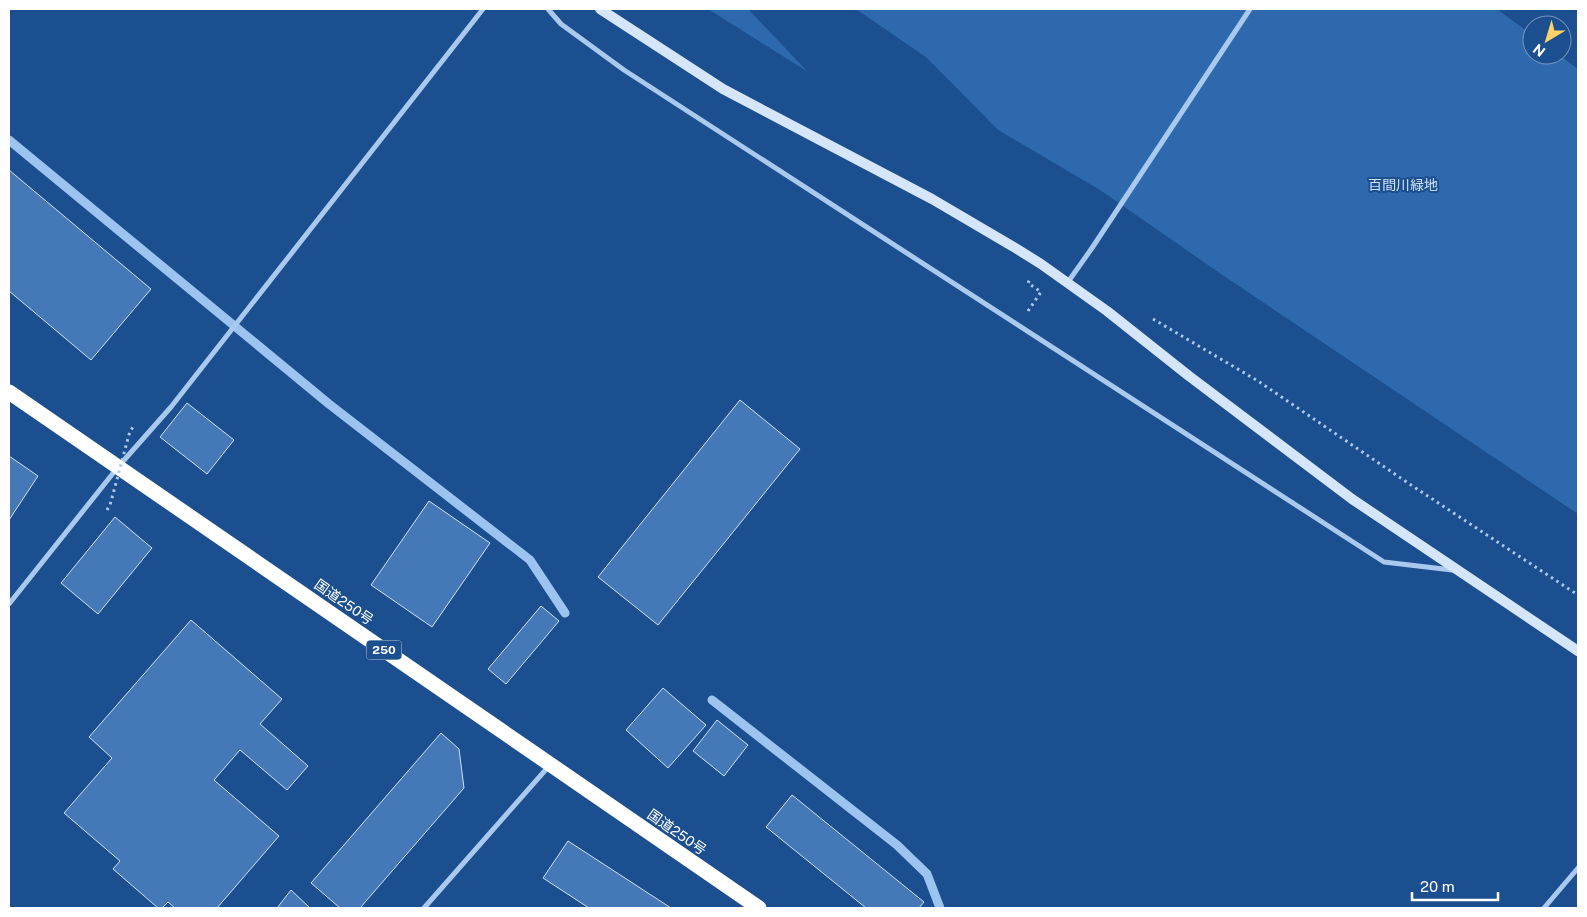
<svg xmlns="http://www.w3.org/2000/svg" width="1587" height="917" font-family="'Public Sans','Noto Sans JP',sans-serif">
  <rect width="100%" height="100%" fill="#1b4f8f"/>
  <g fill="#2e69ad">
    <path d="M 708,9 L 748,9 L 808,72 Z"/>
    <path d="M 856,9 L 1497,9 L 1532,35 L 1532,55 L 1559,55 L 1578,69 L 1578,514 L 1221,274 L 1100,190 L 998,130 L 927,58 Z"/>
  </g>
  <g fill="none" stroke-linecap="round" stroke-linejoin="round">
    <g stroke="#9cc4f0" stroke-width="9">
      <path d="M 9,140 L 329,404 L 530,560 L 565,613"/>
      <path d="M 712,700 L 897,845 L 927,874 L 940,908"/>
    </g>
  </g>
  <g fill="#4478b7" stroke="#cfe3fa">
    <path d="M 9,170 L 151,289 L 91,360 L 9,291 Z"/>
    <path d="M 740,400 L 800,449 L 658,625 L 598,577 Z"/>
    <path d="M 187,403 L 234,440 L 207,474 L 160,437 Z"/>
    <path d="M 9,456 L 38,476 L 9,520 Z"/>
    <path d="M 429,501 L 490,543 L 432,627 L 371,585 Z"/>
    <path d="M 115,517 L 152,548 L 98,614 L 61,583 Z"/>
    <path d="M 541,606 L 559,621 L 506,684 L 488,669 Z"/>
    <path d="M 191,620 L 282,699 L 260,724 L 308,766 L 287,790 L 240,750 L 214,780 L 279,836 L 217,908 L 175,908 L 168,902 L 162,908 L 158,908 L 113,869 L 120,861 L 64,813 L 112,758 L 89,737 Z"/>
    <path d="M 663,688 L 706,725 L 668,768 L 626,730 Z"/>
    <path d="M 717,720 L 748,745 L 724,776 L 693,751 Z"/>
    <path d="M 441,733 L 459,749 L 464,788 L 360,908 L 340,908 L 311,883 Z"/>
    <path d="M 792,795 L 924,902 L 919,908 L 866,908 L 766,827 Z"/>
    <path d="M 568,841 L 671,908 L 589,908 L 543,878 Z"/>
    <path d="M 291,890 L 310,908 L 277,908 Z"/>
  </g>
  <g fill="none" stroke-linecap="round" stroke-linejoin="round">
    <g stroke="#a9c9ee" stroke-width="3" stroke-dasharray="2.5 4" stroke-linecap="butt">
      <path d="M 1028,311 L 1041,292 L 1028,283 L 1030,279"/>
      <path d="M 1153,319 L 1258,381 L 1408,483 L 1578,595"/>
    </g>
    <g stroke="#a9c9ee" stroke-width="5">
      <path d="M 548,9 L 561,24 L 624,70 L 1384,562 L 1452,570"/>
      <path d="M 1068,282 L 1092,248 L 1250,9"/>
      <path d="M 9,604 L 118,467 L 171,407 L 483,9"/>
      <path d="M 424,908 L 549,766"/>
      <path d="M 1544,908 L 1578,868"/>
    </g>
    <path stroke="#d6e6fa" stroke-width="10" d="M 600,9 L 723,89 L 932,199 L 1017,249 L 1041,264 L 1107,311 L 1189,376 L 1352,499 L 1578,651"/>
    <path stroke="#fff" stroke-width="15" d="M 9,392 L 759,908"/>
    <path stroke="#a9c9ee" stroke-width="3" stroke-dasharray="2.5 4" stroke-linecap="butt" d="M 107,510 L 110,505 L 130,431 L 134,426"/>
  </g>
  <g text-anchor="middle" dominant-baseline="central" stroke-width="4" stroke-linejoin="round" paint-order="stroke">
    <rect fill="#1b4f8f" stroke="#bbcadd" stroke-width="1" x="366.5" y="640.5" width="35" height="19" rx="4"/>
    <g font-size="12" font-weight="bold" fill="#fff">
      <text x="384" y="650">250</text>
    </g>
    <g font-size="14" fill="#cfe3fa" stroke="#1b4f8f">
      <text x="1403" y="185">百間川緑地</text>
    </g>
    <g font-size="14" fill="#fff" stroke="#1b4f8f">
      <text transform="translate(344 602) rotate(35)">国道250号</text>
      <text transform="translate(677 832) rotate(35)">国道250号</text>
    </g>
  </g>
  <rect width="1587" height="917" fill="none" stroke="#ffffff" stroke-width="20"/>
  <g transform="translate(1547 40) rotate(218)"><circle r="24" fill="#1b4f8f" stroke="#7695bc"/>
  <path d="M0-4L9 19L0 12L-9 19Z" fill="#ffd166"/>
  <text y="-8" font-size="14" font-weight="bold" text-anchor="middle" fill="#ffffff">N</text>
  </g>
  <path d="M1412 892v8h86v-8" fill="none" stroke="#ffffff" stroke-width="2.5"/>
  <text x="1420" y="892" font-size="15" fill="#ffffff" stroke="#1b4f8f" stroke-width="4" paint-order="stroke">20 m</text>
</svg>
